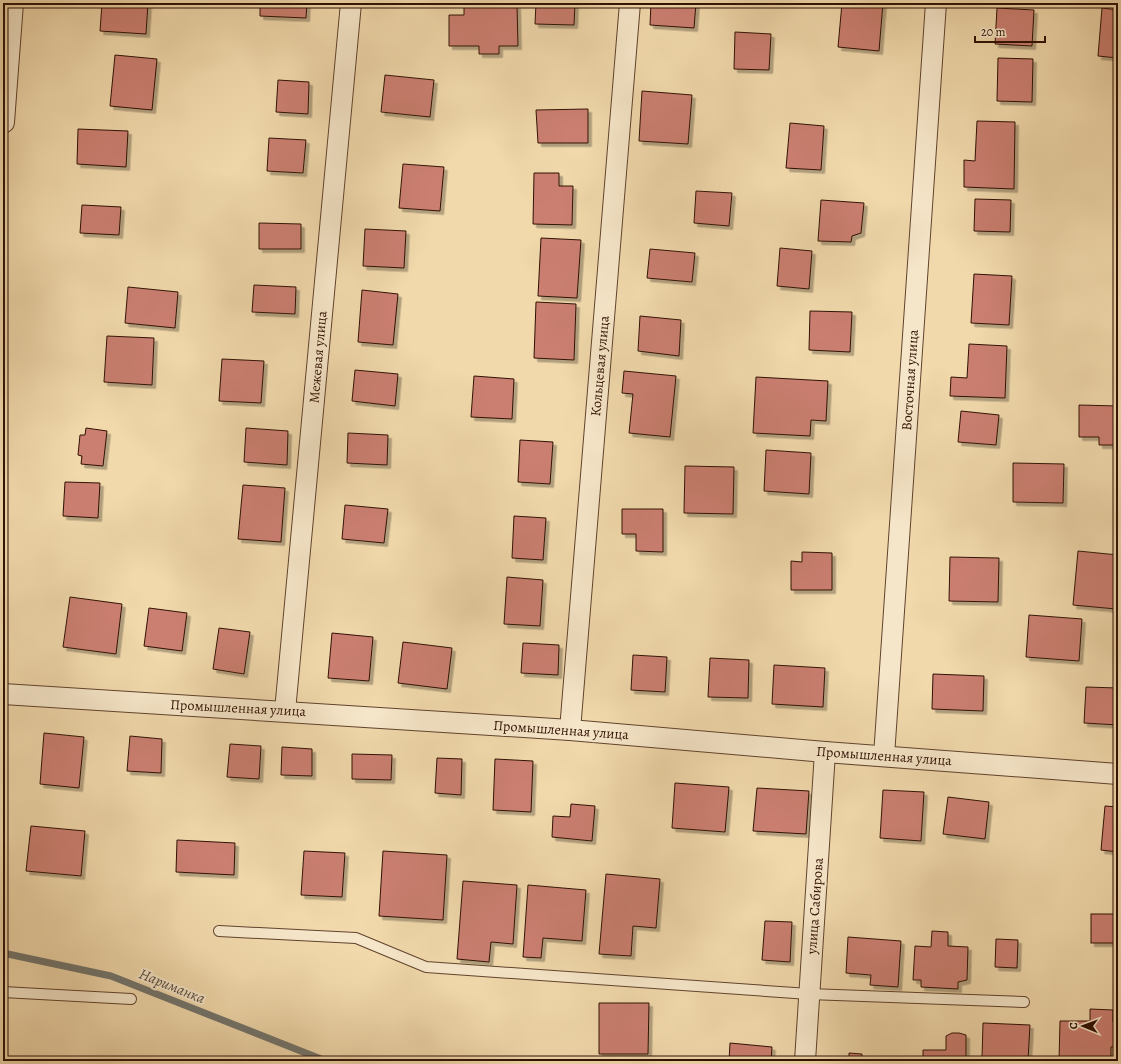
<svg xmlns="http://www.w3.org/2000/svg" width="1121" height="1064" font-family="Alegreya,serif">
  <defs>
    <filter id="shadow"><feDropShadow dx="3.5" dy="3.5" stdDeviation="0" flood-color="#0004"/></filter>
  </defs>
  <rect width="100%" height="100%" fill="#f1d9ac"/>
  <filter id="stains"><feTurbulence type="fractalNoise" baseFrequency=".005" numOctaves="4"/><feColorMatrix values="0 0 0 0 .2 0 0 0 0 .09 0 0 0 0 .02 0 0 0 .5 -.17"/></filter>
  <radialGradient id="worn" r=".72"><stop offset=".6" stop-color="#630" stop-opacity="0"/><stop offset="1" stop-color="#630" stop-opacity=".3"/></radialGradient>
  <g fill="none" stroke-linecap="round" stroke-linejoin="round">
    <path stroke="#72756d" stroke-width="7" d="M 3,953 L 111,976 L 326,1061"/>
  </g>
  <g fill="#cb7f71" stroke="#301103" filter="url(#shadow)">
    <path d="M 102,3 L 148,3 L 146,34 L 100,31 Z"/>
    <path d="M 260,3 L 307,3 L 306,18 L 260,16 Z"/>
    <path d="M 478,3 L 504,3 L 504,5 L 517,5 L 518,46 L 499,46 L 499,54 L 479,54 L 479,46 L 449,46 L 449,15 L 464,15 L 464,6 L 478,5 Z"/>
    <path d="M 536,3 L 575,3 L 574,25 L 535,24 Z"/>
    <path d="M 651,3 L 696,3 L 694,28 L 650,25 Z"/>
    <path d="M 842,3 L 883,3 L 879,51 L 838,47 Z"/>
    <path d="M 997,8 L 1034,10 L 1032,46 L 995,44 Z"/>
    <path d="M 1102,8 L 1118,10 L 1118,58 L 1098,56 Z"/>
    <path d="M 735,32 L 771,34 L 769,70 L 734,69 Z"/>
    <path d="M 115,55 L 157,59 L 152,110 L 110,106 Z"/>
    <path d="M 998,58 L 1033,59 L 1032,102 L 997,101 Z"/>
    <path d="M 385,75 L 434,80 L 430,117 L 381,112 Z"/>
    <path d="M 278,80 L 309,82 L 308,114 L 276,112 Z"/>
    <path d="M 642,91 L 692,95 L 688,144 L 639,141 Z"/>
    <path d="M 588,109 L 588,143 L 538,143 L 536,110 Z"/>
    <path d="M 977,121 L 1015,122 L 1014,189 L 964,187 L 964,160 L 975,161 Z"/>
    <path d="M 790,123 L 824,126 L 821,170 L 786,168 Z"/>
    <path d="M 78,129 L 128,131 L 126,167 L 77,164 Z"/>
    <path d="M 269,138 L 306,140 L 303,173 L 267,171 Z"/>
    <path d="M 403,164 L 444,167 L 440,211 L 399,208 Z"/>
    <path d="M 534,173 L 559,173 L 559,186 L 573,186 L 572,225 L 533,224 Z"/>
    <path d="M 696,191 L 732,193 L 729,226 L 694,223 Z"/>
    <path d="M 975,199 L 1011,200 L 1010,232 L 974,231 Z"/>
    <path d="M 821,200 L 864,203 L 861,233 L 852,236 L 851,242 L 818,241 Z"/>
    <path d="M 82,205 L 121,207 L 119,235 L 80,233 Z"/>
    <path d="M 259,223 L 301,224 L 301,249 L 259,249 Z"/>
    <path d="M 365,229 L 406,231 L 404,268 L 363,266 Z"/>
    <path d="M 541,238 L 581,240 L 577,298 L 538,296 Z"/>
    <path d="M 780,248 L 812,251 L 809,289 L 777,286 Z"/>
    <path d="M 650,249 L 695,253 L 692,282 L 647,278 Z"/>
    <path d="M 974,274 L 1012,276 L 1009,325 L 971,323 Z"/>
    <path d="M 254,285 L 296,287 L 295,314 L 252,312 Z"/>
    <path d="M 128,287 L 178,292 L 175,328 L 125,323 Z"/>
    <path d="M 362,290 L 398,294 L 393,345 L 358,342 Z"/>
    <path d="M 536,302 L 576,304 L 574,360 L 534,358 Z"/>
    <path d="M 810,311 L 852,312 L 850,352 L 809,350 Z"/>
    <path d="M 640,316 L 681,320 L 679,356 L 638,351 Z"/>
    <path d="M 107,336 L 154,338 L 152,385 L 104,382 Z"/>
    <path d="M 969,344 L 1007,346 L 1005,398 L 950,396 L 951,377 L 967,378 Z"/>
    <path d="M 222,359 L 264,361 L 261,403 L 219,401 Z"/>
    <path d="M 355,370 L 398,374 L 395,406 L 352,401 Z"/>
    <path d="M 624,371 L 676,376 L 670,437 L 629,433 L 633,394 L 622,393 Z"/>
    <path d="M 474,376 L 514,379 L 512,419 L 471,417 Z"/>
    <path d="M 756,377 L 828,381 L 826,421 L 811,420 L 810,436 L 753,433 Z"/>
    <path d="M 1079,405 L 1118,406 L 1118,445 L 1099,445 L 1099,437 L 1079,437 Z"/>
    <path d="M 961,411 L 999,415 L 996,445 L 958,442 Z"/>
    <path d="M 86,428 L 107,431 L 103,466 L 81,464 L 82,456 L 78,455 L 80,435 L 85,435 Z"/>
    <path d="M 246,428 L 288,431 L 287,465 L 244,462 Z"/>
    <path d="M 348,433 L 388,435 L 387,465 L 347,463 Z"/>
    <path d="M 520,440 L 553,442 L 550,484 L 518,482 Z"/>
    <path d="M 766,450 L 811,453 L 809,494 L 764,491 Z"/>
    <path d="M 1013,463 L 1064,464 L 1063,503 L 1013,502 Z"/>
    <path d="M 685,466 L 734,467 L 733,514 L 684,513 Z"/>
    <path d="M 65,482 L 100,483 L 98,518 L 63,516 Z"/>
    <path d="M 243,485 L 285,488 L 281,542 L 238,539 Z"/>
    <path d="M 345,505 L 388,509 L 384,543 L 342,539 Z"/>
    <path d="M 622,509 L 663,509 L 663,552 L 636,551 L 636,534 L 622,534 Z"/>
    <path d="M 514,516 L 546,518 L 543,560 L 512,558 Z"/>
    <path d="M 1078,551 L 1118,555 L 1118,583 L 1116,609 L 1073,605 Z"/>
    <path d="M 802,552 L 832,553 L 832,590 L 791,590 L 791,561 L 802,562 Z"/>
    <path d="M 950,557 L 999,558 L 998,602 L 949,601 Z"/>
    <path d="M 507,577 L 543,580 L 540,626 L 504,624 Z"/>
    <path d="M 70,597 L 122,604 L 116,654 L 63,647 Z"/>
    <path d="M 149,608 L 187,613 L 182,651 L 144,646 Z"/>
    <path d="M 1029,615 L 1082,619 L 1079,661 L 1026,657 Z"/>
    <path d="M 219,628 L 250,632 L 244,674 L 213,669 Z"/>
    <path d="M 332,633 L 373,637 L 369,681 L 328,678 Z"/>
    <path d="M 403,642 L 452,648 L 447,689 L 398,683 Z"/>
    <path d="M 523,643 L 559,645 L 558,675 L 521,673 Z"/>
    <path d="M 633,655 L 667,657 L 665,692 L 631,690 Z"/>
    <path d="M 710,658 L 749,660 L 748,698 L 708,697 Z"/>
    <path d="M 774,665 L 825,668 L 823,707 L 772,704 Z"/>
    <path d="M 933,674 L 984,676 L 983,711 L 932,709 Z"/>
    <path d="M 1086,687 L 1118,688 L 1118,725 L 1084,723 Z"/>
    <path d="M 44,733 L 84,737 L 79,788 L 40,784 Z"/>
    <path d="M 130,736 L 162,739 L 161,773 L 127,771 Z"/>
    <path d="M 230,744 L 261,746 L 259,779 L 227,777 Z"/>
    <path d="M 282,747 L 312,749 L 312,776 L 281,775 Z"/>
    <path d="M 352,754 L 392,755 L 391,780 L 352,779 Z"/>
    <path d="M 437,758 L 462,759 L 461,795 L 435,793 Z"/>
    <path d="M 495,759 L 533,761 L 531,812 L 493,810 Z"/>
    <path d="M 675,783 L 729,787 L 725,832 L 672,828 Z"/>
    <path d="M 757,788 L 809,791 L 806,834 L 753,831 Z"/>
    <path d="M 883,790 L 924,792 L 921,841 L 880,838 Z"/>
    <path d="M 948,797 L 989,802 L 985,839 L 943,834 Z"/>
    <path d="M 571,804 L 595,806 L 592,841 L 552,837 L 553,816 L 570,817 Z"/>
    <path d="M 1105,806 L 1118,807 L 1118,852 L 1101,850 Z"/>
    <path d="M 31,826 L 85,831 L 81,876 L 26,871 Z"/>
    <path d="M 177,840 L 235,843 L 234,875 L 176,872 Z"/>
    <path d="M 304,851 L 345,853 L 342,897 L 301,895 Z"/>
    <path d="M 383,851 L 447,855 L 443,920 L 379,916 Z"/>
    <path d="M 606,874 L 660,879 L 656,928 L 633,926 L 631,956 L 599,954 Z"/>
    <path d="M 463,881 L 517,885 L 513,944 L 491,942 L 489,962 L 457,959 Z"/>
    <path d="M 528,885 L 586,890 L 582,941 L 543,938 L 541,958 L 523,957 Z"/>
    <rect x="1091" y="914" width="27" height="29"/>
    <path d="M 765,921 L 792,922 L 790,962 L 762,960 Z"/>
    <path d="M 932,931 L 948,932 L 948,946 L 968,947 L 967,980 L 958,982 L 958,989 L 921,987 L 921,980 L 913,980 L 915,946 L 931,947 Z"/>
    <path d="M 848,937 L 901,941 L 898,987 L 870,985 L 871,975 L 846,973 Z"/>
    <path d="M 996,939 L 1018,940 L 1017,968 L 995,967 Z"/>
    <path d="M 599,1003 L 649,1003 L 648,1054 L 599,1054 Z"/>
    <path d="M 1090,1009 L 1113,1010 L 1113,1022 L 1118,1022 L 1118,1047 L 1111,1047 L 1111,1061 L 1059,1061 L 1060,1021 L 1090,1021 Z"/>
    <path d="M 983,1023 L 1030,1025 L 1028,1060 L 982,1058 Z"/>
    <path d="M 952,1033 L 959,1033 L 966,1035 L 966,1061 L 923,1061 L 923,1050 L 946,1050 L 946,1036 Z"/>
    <path d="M 730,1043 L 772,1047 L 771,1061 L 729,1061 Z"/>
    <path d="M 849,1053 L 862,1054 L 862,1061 L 829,1061 L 829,1060 L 849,1060 Z"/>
  </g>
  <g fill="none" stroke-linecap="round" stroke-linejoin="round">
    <g stroke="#60432d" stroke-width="12">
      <g id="service">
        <path d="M 219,931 L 356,938 L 426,967 L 809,994 L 1024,1002"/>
        <path d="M 3,992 L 131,999"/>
      </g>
    </g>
    <g stroke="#60432d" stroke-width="22">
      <g id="minor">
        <path d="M 3,694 L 570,730 L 825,752 L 1118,774"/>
        <path d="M 285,711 L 351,3"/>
        <path d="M 570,730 L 630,3"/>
        <path d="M 884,756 L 936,3"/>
        <path d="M 805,1061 L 825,752"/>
      </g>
    </g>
    <g stroke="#60432d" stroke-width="24">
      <path id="tertiary" d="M 3,122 L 12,3"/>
    </g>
    <use href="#service" stroke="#f6e6c9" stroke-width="10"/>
    <use href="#minor" stroke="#f6e6c9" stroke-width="20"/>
    <use href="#tertiary" stroke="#f6e6c9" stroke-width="22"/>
  </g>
  <g text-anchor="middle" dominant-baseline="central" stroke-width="4" stroke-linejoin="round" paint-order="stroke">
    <g font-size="14" fill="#301103" stroke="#f6e6c9">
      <text transform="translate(318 357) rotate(-85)">Межевая улица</text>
      <text transform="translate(600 366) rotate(-85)">Кольцевая улица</text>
      <text transform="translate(910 380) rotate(-86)">Восточная улица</text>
      <text transform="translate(238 708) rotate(3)">Промышленная улица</text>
      <text transform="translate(561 730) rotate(4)">Промышленная улица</text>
      <text transform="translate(884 756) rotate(4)">Промышленная улица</text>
      <text transform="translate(815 906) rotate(-86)">улица Сабирова</text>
    </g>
    <g font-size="15" font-style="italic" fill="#564b41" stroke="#f6e6c9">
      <text transform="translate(172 986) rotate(22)">Нариманка</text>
    </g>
  </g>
  <rect width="1121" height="1064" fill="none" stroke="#f1d9ac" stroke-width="16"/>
  <rect x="4" y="4" width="1113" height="1056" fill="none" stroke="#301103" stroke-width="2"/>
  <rect x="8" y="8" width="1105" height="1048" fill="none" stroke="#301103"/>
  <g transform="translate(1083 1026) rotate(271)" stroke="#f6e6c9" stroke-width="3" paint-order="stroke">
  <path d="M0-3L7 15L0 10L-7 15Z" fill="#301103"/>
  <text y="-6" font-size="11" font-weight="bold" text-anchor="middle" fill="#301103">С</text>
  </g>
  <path d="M975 36v6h70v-6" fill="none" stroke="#301103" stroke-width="2"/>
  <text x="981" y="36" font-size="12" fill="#301103" stroke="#f6e6c9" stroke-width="3" paint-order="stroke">20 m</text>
  <rect width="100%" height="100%" filter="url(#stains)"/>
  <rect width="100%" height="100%" fill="url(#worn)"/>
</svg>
